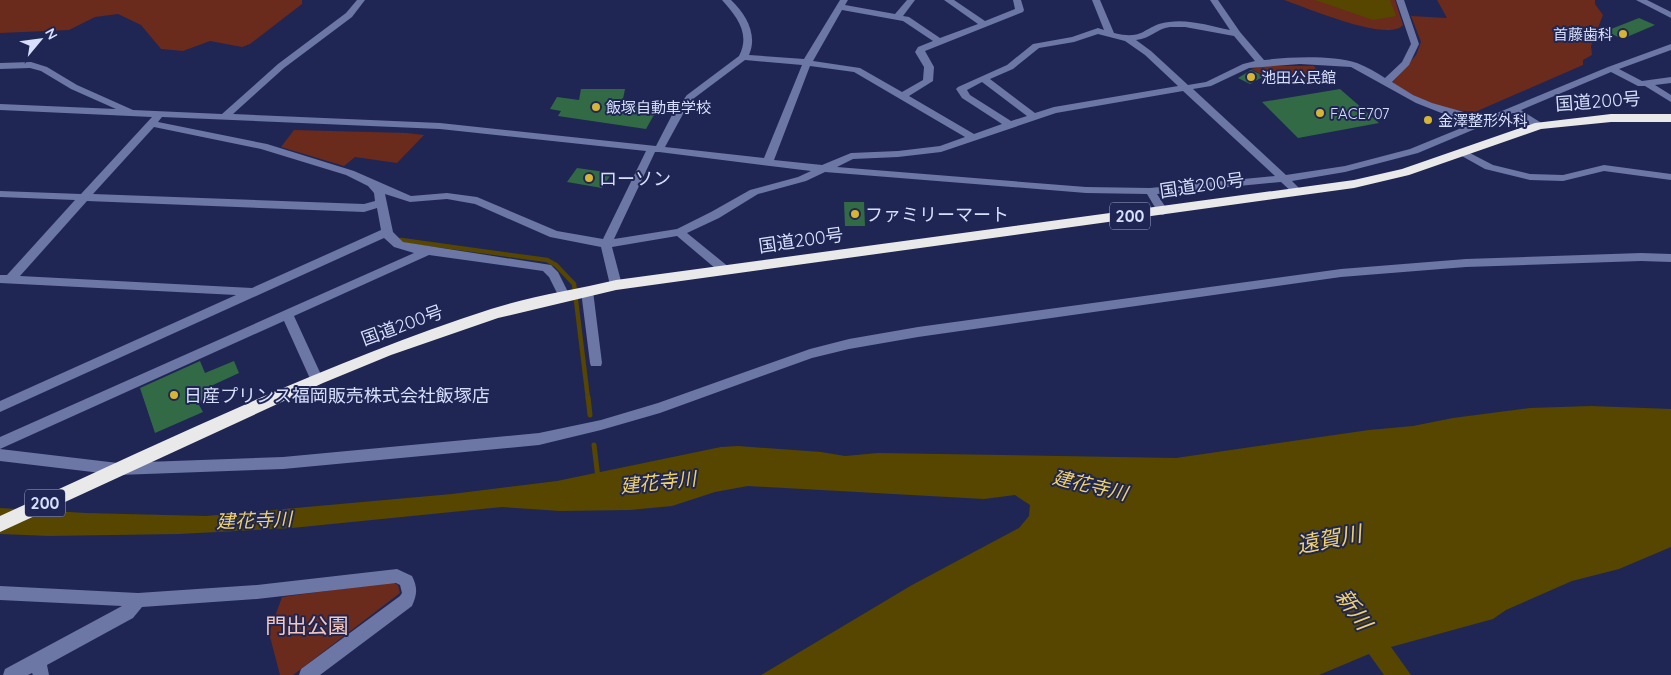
<svg xmlns="http://www.w3.org/2000/svg" width="1671" height="675" font-family="Quicksand,'Noto Sans JP',sans-serif">
  <rect width="100%" height="100%" fill="#1f2654"/>
  <g fill="#6a2a1c">
    <path d="M 0,0 L 302,0 L 302,4 L 250,44 L 242,47 L 210,41 L 183,51 L 161,49 L 141,25 L 118,14 L 95,17 L 69,30 L 0,33 Z"/>
    <path d="M 1284,0 L 1395,0 L 1403,25 C 1388,43 1305,7 1284,0 Z"/>
    <path d="M 1437,0 L 1595,0 L 1595,4 L 1603,15 L 1591,46 L 1592,55 L 1583,60 L 1583,65 L 1475,112 L 1444,109 L 1418,98 L 1392,83 L 1416,55 L 1421,42 L 1411,16 L 1447,18 Z"/>
    <path d="M 1264,66 L 1314,66 L 1323,80 L 1277,82 L 1251,69 Z"/>
    <path d="M 294,130 L 407,133 L 424,135 L 397,163 L 355,157 L 344,166 L 281,147 Z"/>
    <path d="M 392,582 L 398,585 L 400,593 L 293,675 L 280,675 L 269,633 L 282,597 Z"/>
  </g>
  <g fill="#564600">
    <path d="M 1315,0 L 1390,0 L 1396,16 L 1373,20 Z"/>
    <path d="M 1591,406 L 1671,409 L 1671,547 L 1619,569 L 1572,581 L 1506,610 L 1493,619 L 1391,647 L 1411,675 L 1384,675 L 1369,654 L 1319,675 L 761,675 L 912,585 L 1019,528 L 1029,516 L 1030,505 L 1015,495 L 984,499 L 748,486 L 715,492 L 672,506 L 630,510 L 560,511 L 502,507 L 292,528 L 179,534 L 49,536 L 0,534 L 0,508 L 86,513 L 206,516 L 452,494 L 557,481 L 721,447 L 738,446 L 821,452 L 845,456 L 878,453 L 1176,458 L 1369,430 L 1413,426 L 1453,418 L 1530,408 Z"/>
  </g>
  <g fill="none" stroke-linecap="round" stroke-linejoin="round">
    <path stroke="#564600" stroke-width="4.5" d="M 401,240 L 547,260 L 556,265 L 574,284 L 588,399"/>
    <g stroke="#564600" stroke-width="5">
      <path d="M 588,397 L 590,415"/>
      <path d="M 594,445 L 598,478"/>
    </g>
  </g>
  <g fill="#326a46">
    <path d="M 1639,18 L 1655,25 L 1622,39 L 1606,31 Z"/>
    <path d="M 1251,70 L 1264,76 L 1250,84 L 1238,78 Z"/>
    <path d="M 581,89 L 625,89 L 622,104 L 646,106 L 642,112 L 655,113 L 646,129 L 558,116 L 561,111 L 550,109 L 557,97 L 579,100 Z"/>
    <path d="M 1340,89 L 1379,123 L 1298,138 L 1262,102 Z"/>
    <path d="M 577,168 L 612,173 L 602,188 L 567,182 Z"/>
    <path d="M 844,202 L 864,202 L 865,226 L 845,226 Z"/>
    <path d="M 200,361 L 205,373 L 234,361 L 239,373 L 213,385 L 199,405 L 203,412 L 155,433 L 140,388 Z"/>
  </g>
  <g fill="none" stroke-linecap="round" stroke-linejoin="round">
    <g fill="#6c77a6" fill-rule="evenodd">
      <path d="M 357,0 L 365,0 L 352,17 L 284,68 L 233,114 L 440,123 L 656,146 L 673,113 L 687,95 L 739,56 C 751,33 736,16 722,0 L 731,0 C 746,14 758,35 749,55 L 804,59 L 840,0 L 848,0 L 845,5 L 895,14 L 907,0 L 915,0 L 903,16 L 909,17 L 940,38 L 978,24 L 944,0 L 954,0 L 985,21 L 1015,9 L 1013,0 L 1021,0 L 1024,10 L 1023,12 L 925,51 L 934,67 L 933,81 L 909,96 L 974,134 L 1002,124 L 962,98 L 956,89 L 958,87 L 1007,65 L 1033,44 L 1072,37 L 1098,28 L 1104,30 L 1092,0 L 1100,0 L 1114,33 C 1146,41 1143,25 1169,22 C 1189,19 1210,26 1230,30 L 1210,0 L 1218,0 L 1240,32 L 1264,60 C 1290,57 1332,55 1357,63 C 1367,67 1376,72 1385,78 L 1402,62 L 1411,44 L 1396,0 L 1404,0 L 1419,44 L 1409,65 L 1392,82 L 1413,95 L 1432,103 L 1485,118 L 1608,67 L 1671,44 L 1671,50 L 1619,69 L 1642,81 L 1671,77 L 1671,83 L 1655,85 L 1671,95 L 1671,102 L 1645,86 L 1638,86 L 1611,72 L 1521,110 L 1543,124 L 1543,128 L 1535,128 L 1513,113 L 1418,153 L 1345,172 L 1292,181 L 1303,192 L 1298,195 L 1294,194 L 1281,182 L 1157,194 L 1168,211 L 1163,215 L 1159,214 L 1147,194 L 1086,193 L 825,172 L 806,181 L 758,194 L 719,218 L 687,233 L 730,268 L 732,271 L 730,274 L 722,274 L 677,236 L 612,247 L 622,285 L 616,289 L 610,285 L 601,247 L 550,237 L 475,204 L 447,199 L 410,202 L 385,194 L 393,232 L 403,242 L 551,265 L 558,272 L 570,296 L 568,299 L 560,299 L 549,277 L 543,271 L 429,255 L 294,316 L 323,379 L 322,383 L 312,383 L 284,321 L 0,449 L 0,437 L 414,253 L 394,247 L 384,238 L 0,412 L 0,401 L 236,295 L 0,283 L 0,275 L 7,275 L 75,200 L 0,197 L 0,191 L 81,194 L 152,117 L 0,110 L 0,104 L 116,109 L 71,89 L 41,71 L 30,68 L 0,69 L 0,63 L 31,62 L 47,67 L 77,85 L 133,110 L 222,114 L 278,64 L 346,13 ZM 842,10 L 903,21 L 933,41 L 918,47 L 915,52 L 924,67 L 923,80 L 902,92 L 860,68 L 813,61 ZM 1170,27 L 1185,27 L 1234,36 L 1255,61 L 1243,64 L 1206,82 L 1188,85 L 1151,51 L 1136,40 C 1152,38 1156,29 1170,27 ZM 1098,34 L 1125,41 L 1145,55 L 1178,86 L 1054,107 L 1035,113 L 990,79 L 1013,69 L 1039,48 L 1074,42 ZM 745,60 L 802,65 L 764,158 L 665,147 L 683,114 L 693,99 ZM 1300,64 L 1351,67 L 1416,103 L 1444,114 L 1476,122 L 1410,149 L 1345,166 L 1286,175 L 1193,89 L 1211,86 L 1249,68 ZM 810,66 L 854,72 L 965,137 L 940,146 L 898,151 L 851,153 L 822,165 L 774,160 ZM 982,82 L 1027,116 L 1011,121 L 970,95 L 967,90 ZM 1183,91 L 1275,176 L 1150,188 L 1086,187 L 837,167 L 853,159 L 898,157 L 941,152 L 1056,113 ZM 162,117 L 440,129 L 646,151 L 603,239 L 557,231 L 477,197 L 447,193 L 411,196 L 354,171 L 267,144 L 158,122 ZM 154,127 L 261,149 L 346,175 L 368,186 L 374,193 L 375,201 L 364,204 L 93,194 ZM 655,152 L 659,152 L 811,171 L 798,177 L 750,190 L 711,212 L 677,229 L 614,239 ZM 87,201 L 364,212 L 377,208 L 381,230 L 252,288 L 20,276 Z"/>
      <path d="M 1636,0 L 1647,0 L 1671,12 L 1671,18 Z"/>
      <path d="M 1464,150 L 1493,165 L 1530,174 L 1563,175 L 1604,165 L 1671,174 L 1671,180 L 1604,171 L 1563,181 L 1530,180 L 1485,169 L 1460,155 L 1459,153 L 1460,151 Z"/>
      <path d="M 1641,253 L 1671,254 L 1671,262 L 1641,261 L 1466,267 L 1341,277 L 918,337 L 849,349 L 812,358 L 660,413 L 601,430 L 539,445 L 283,469 L 118,475 L 0,461 L 0,449 L 118,463 L 283,457 L 539,433 L 601,420 L 658,403 L 810,349 L 849,339 L 918,327 L 1341,269 L 1466,259 Z"/>
      <path d="M 587,287 L 593,291 L 602,363 L 601,366 L 591,366 L 590,363 L 581,291 Z"/>
      <path d="M 397,569 L 412,576 C 418,588 417,594 412,606 L 320,675 L 299,675 L 301,669 L 400,596 L 402,593 L 400,585 L 396,583 L 257,599 L 142,607 L 133,618 L 47,665 L 49,675 L 33,675 L 32,673 L 28,675 L 3,675 L 5,669 L 122,606 L 0,600 L 0,586 L 138,593 L 257,585 Z"/>
    </g>
    <path fill="#e9e9e9" fill-rule="evenodd" d="M 1611,114 L 1671,114 L 1671,122 L 1611,122 L 1541,129 L 1409,175 L 1354,188 L 616,290 L 498,318 L 391,355 L 323,383 L 0,532 L 0,516 C 162,442 322,364 491,309 C 531,296 575,290 616,280 L 1354,180 L 1402,169 L 1535,123 Z"/>
  </g>
  <g fill="#d6b534" stroke="#1f2654" stroke-width="2">
    <circle cx="1623" cy="34" r="5"/>
    <circle cx="1251" cy="77" r="5"/>
    <circle cx="596" cy="107" r="5"/>
    <circle cx="1320" cy="113" r="5"/>
    <circle cx="1428" cy="120" r="5"/>
    <circle cx="589" cy="178" r="5"/>
    <circle cx="855" cy="214" r="5"/>
    <circle cx="174" cy="395" r="5"/>
  </g>
  <g text-anchor="middle" dominant-baseline="central" stroke-width="4" stroke-linejoin="round" paint-order="stroke">
    <g font-size="15" fill="#d7dffd" stroke="#1f2654" text-anchor="start">
      <text x="1613" y="34" text-anchor="end">首藤歯科</text>
      <text x="1261" y="77">池田公民館</text>
      <text x="606" y="107">飯塚自動車学校</text>
      <text x="1330" y="113">FACE707</text>
      <text x="1438" y="120">金澤整形外科</text>
    </g>
    <g fill="#1f2654" stroke="#a0a8ca" stroke-width="1">
      <rect x="1110" y="202.5" width="40" height="27" rx="4"/>
      <rect x="25" y="489.5" width="40" height="27" rx="4"/>
    </g>
    <g font-size="16" font-weight="bold" fill="#d7dffd">
      <text x="1130" y="216">200</text>
      <text x="45" y="503">200</text>
    </g>
    <g font-size="18" fill="#d7dffd" stroke="#1f2654">
      <text transform="translate(1598 101) rotate(-4)">国道200号</text>
      <text transform="translate(1202 185) rotate(-8)">国道200号</text>
      <text transform="translate(801 240) rotate(-8)">国道200号</text>
      <text transform="translate(402 325) rotate(-20)">国道200号</text>
    </g>
    <g font-size="18" fill="#d7dffd" stroke="#1f2654" text-anchor="start">
      <text x="599" y="178">ローソン</text>
      <text x="865" y="214">ファミリーマート</text>
      <text x="184" y="395">日産プリンス福岡販売株式会社飯塚店</text>
    </g>
    <g font-size="19" font-style="italic" fill="#f0d164" stroke="#1f2654">
      <text transform="translate(658 482) rotate(-6)">建花寺川</text>
      <text transform="translate(1090 485) rotate(13)">建花寺川</text>
      <text transform="translate(254 520) rotate(-2)">建花寺川</text>
    </g>
    <g font-size="21" fill="#f2c6bb" stroke="#1f2654">
      <text x="307" y="625">門出公園</text>
    </g>
    <g font-size="22" font-style="italic" fill="#f0d164" stroke="#1f2654">
      <text transform="translate(1329 539) rotate(-11)">遠賀川</text>
      <text transform="translate(1354 609) rotate(55)">新川</text>
    </g>
  </g>
  <g transform="translate(40 40) rotate(61)" stroke="#1f2654" stroke-width="4" paint-order="stroke">
  <path d="M0-4L9 19L0 12L-9 19Z" fill="#d7dffd"/>
  <text y="-8" font-size="14" font-weight="bold" text-anchor="middle" fill="#d7dffd">N</text>
  </g>
</svg>
